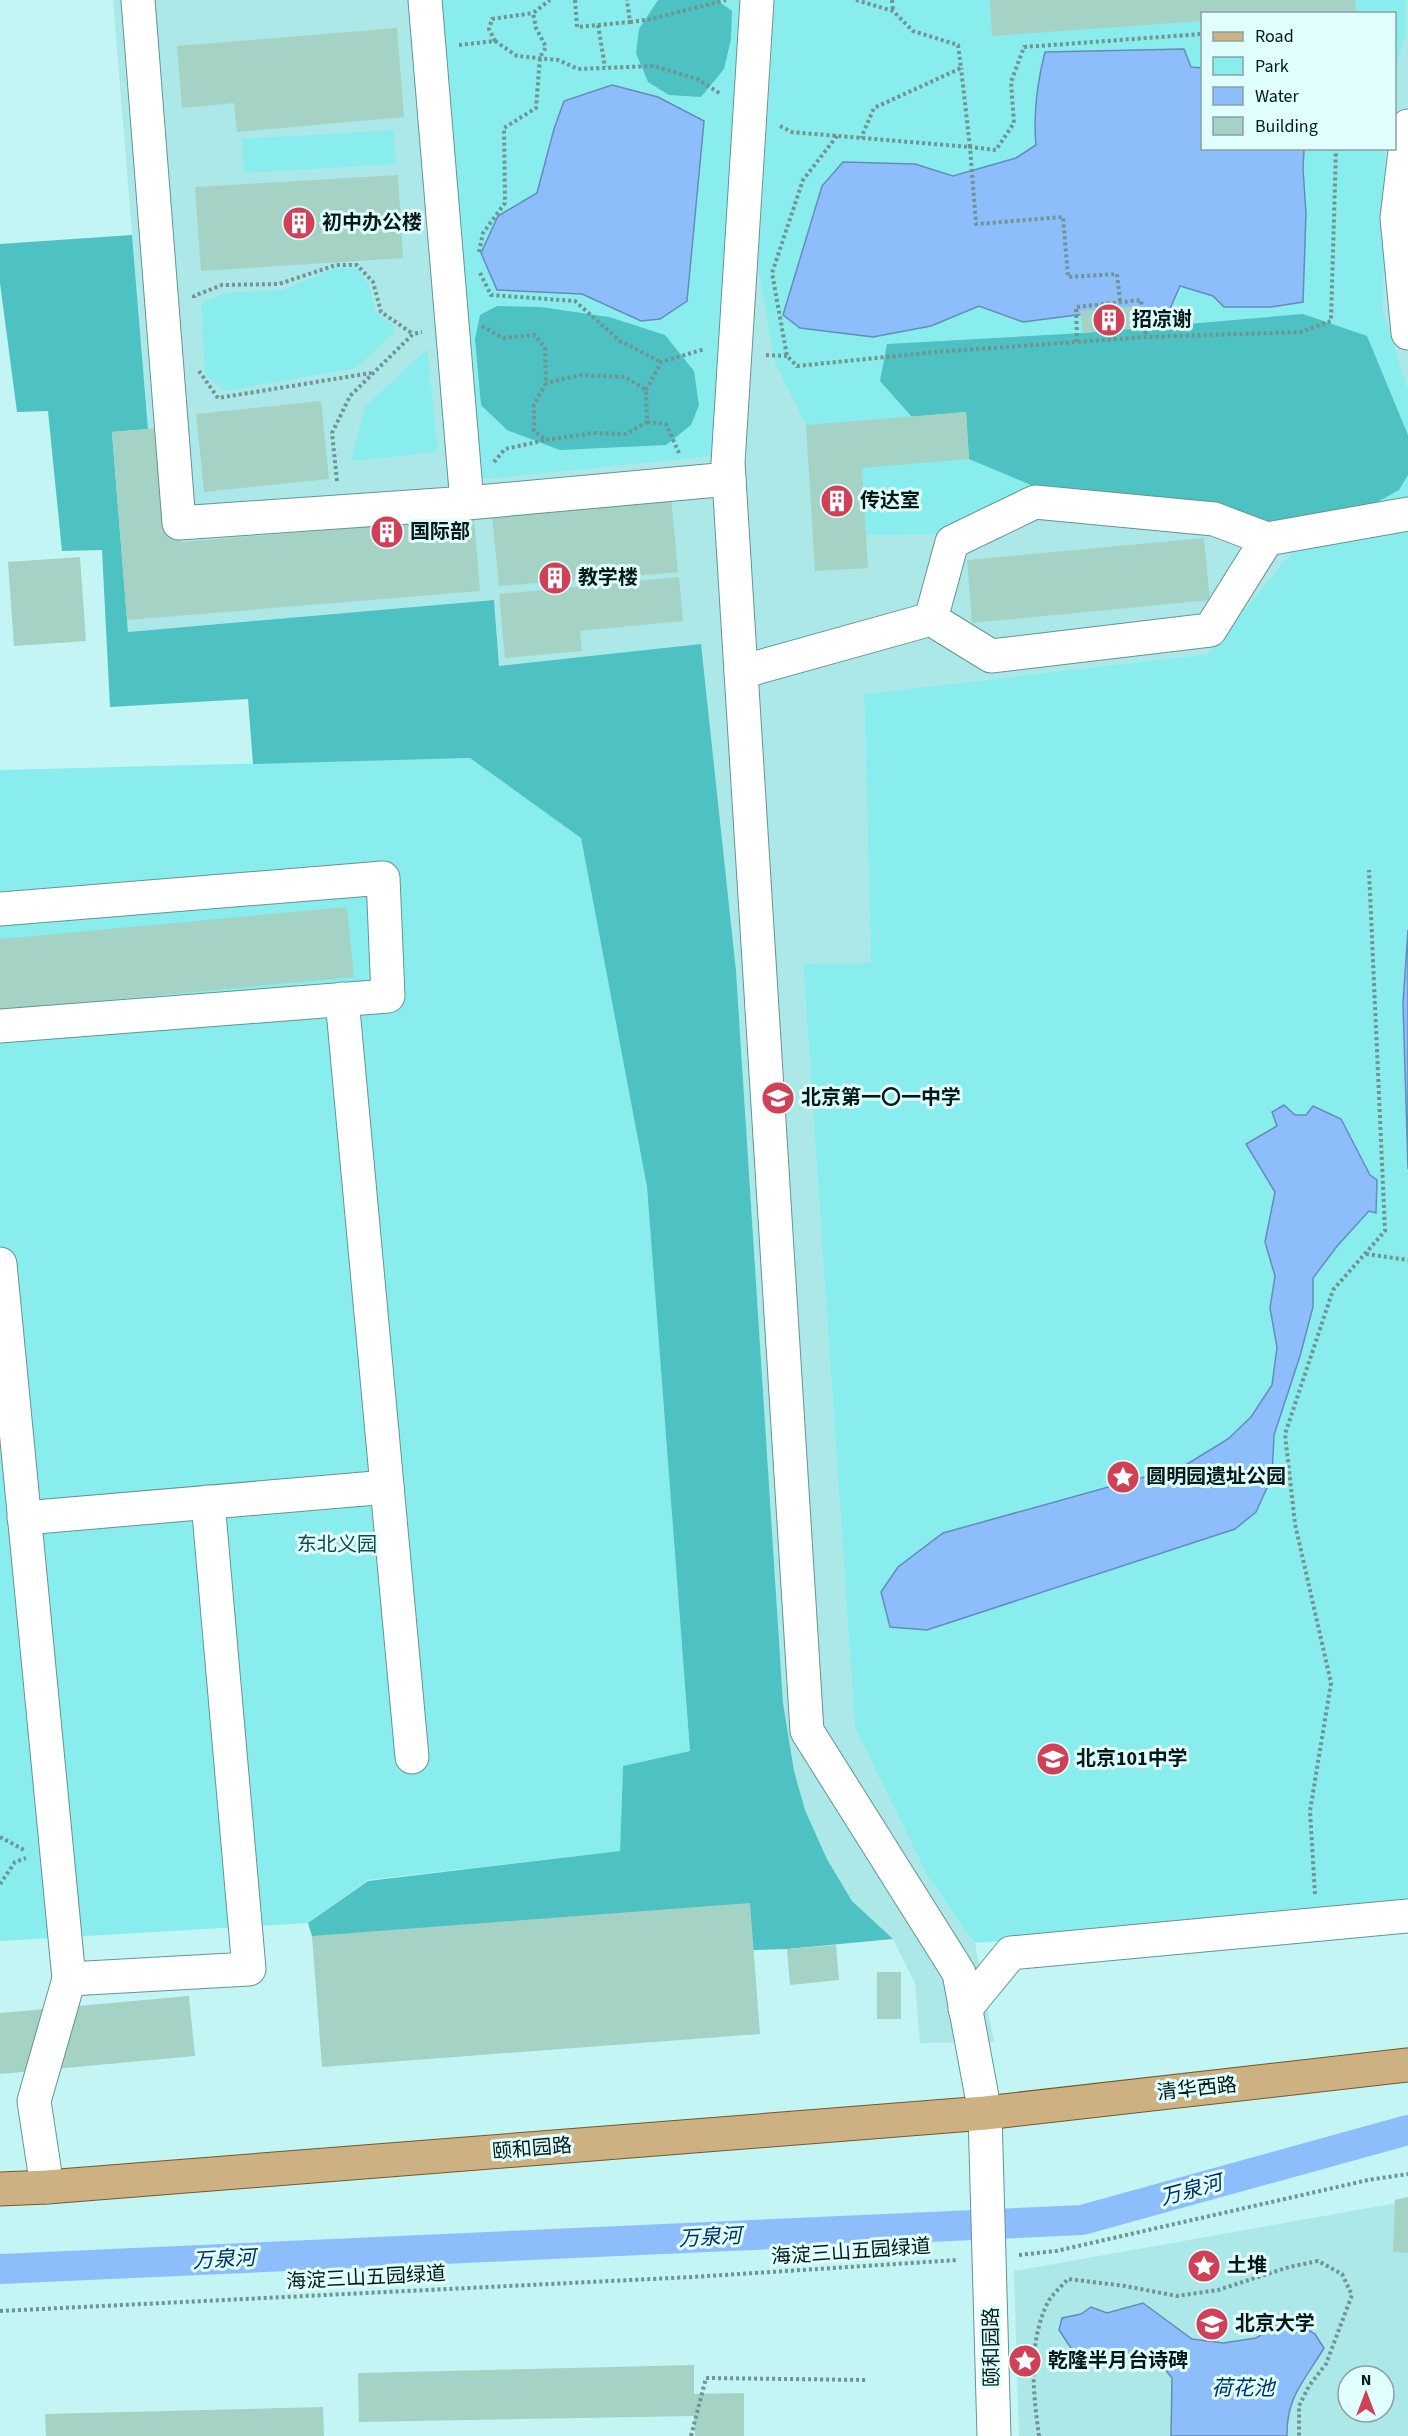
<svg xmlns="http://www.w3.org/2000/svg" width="1408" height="2436" font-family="'Source Sans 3','Noto Sans SC',sans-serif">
  <rect width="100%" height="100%" fill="#c2f5f4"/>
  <g fill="#ace8e7" fill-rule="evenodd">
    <path d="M 113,0 L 1408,0 L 1408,530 L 1297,548 L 1208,654 L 864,694 L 871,963 L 803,965 L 855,1728 L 928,1877 L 975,1943 L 994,2042 L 920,2043 L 915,1983 L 893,1939 L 852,1901 L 827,1859 L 805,1810 L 794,1771 L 783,1703 L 736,971 L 499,667 L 494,600 L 128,632 L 112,432 L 148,428 ZM 1202,14 L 1394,14 L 1394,148 L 1202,148 Z"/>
    <path d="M 1408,2201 L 1408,2436 L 1019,2436 L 1014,2271 ZM 1348,2376 L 1384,2376 L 1384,2412 L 1348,2412 Z"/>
  </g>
  <g fill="#89eded">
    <path d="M 425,0 L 743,0 L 713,456 L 465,481 Z"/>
    <path d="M 775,0 L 990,0 L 993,36 L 1202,21 L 1202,148 L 1385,149 L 1383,311 L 1408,391 L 1408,499 L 1269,526 L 1222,506 L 1031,485 L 935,534 L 866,535 L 859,422 L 806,425 L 775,363 L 758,266 Z"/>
    <path d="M 1355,0 L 1406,0 L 1406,32 L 1395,72 L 1394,14 L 1356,13 Z"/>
    <path d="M 394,130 L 396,164 L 244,173 L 242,139 Z"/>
    <path d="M 337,267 L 357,269 L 369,285 L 377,314 L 393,325 L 394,333 L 356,368 L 224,391 L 205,374 L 201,304 L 225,293 L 282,290 Z"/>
    <path d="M 427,349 L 438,452 L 351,461 L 365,407 Z"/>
    <path d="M 1408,530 L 1408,1905 L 975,1943 L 928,1877 L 855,1728 L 803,964 L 871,963 L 864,694 L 1208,654 L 1297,547 Z"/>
    <path d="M 471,758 L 581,838 L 647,1187 L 690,1751 L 623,1766 L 620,1851 L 368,1880 L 308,1923 L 0,1941 L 0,770 Z"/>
  </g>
  <g fill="#4ec1c2">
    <path d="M 658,0 L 717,0 L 732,11 L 731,39 L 724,69 L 701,97 L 669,95 L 648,82 L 636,53 L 639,29 Z"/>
    <path d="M 132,235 L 148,429 L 112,432 L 128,632 L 494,600 L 499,666 L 701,644 L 736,971 L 783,1703 L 794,1771 L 805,1810 L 827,1859 L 852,1901 L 893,1939 L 787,1949 L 753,1950 L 312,1936 L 308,1923 L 368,1881 L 620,1851 L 623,1766 L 690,1751 L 647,1187 L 581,838 L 470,758 L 253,764 L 248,699 L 110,707 L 102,550 L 62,551 L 48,411 L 17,412 L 0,283 L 0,244 Z"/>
    <path d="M 497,306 L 541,307 L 609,317 L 665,335 L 694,371 L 699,405 L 691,425 L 666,445 L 560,450 L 507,430 L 481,405 L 475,339 L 480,315 Z"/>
    <path d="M 1303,314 L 1367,336 L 1408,435 L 1408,475 L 1399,490 L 1368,507 L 1269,526 L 1222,506 L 1031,485 L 969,459 L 966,412 L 912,417 L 880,381 L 887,344 L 1083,333 Z"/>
  </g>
  <g fill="#8ebdfc" stroke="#658cb8" stroke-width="1.5">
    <path d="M 1184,49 L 1191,67 L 1202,68 L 1202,148 L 1304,149 L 1303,169 L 1306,213 L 1303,302 L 1271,307 L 1224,307 L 1213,296 L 1180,286 L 1169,311 L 1136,315 L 1092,313 L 1023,322 L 979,306 L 931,326 L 873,337 L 800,328 L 783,315 L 822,186 L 843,162 L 915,164 L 953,176 L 1016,158 L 1036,145 C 1033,113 1037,83 1045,52 Z"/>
    <path d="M 612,85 L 658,97 L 704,121 L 687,301 L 660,319 L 641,321 L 582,294 L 497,290 L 481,253 L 498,216 L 537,193 L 554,129 L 564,101 Z"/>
    <path d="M 1408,930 L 1408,1169 L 1403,1003 Z"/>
    <path d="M 1284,1105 L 1295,1115 L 1306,1115 L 1313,1106 L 1341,1119 L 1370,1175 L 1377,1180 L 1376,1213 L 1369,1211 L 1338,1245 L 1313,1278 L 1313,1307 L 1300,1356 L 1274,1435 L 1272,1477 L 1256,1512 L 1235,1529 L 927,1630 L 890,1627 L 881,1592 L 898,1567 L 943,1533 L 1184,1466 L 1228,1439 L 1251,1417 L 1272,1385 L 1277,1347 L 1270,1308 L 1275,1276 L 1265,1242 L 1275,1192 L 1246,1144 L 1277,1126 L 1272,1112 Z"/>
    <path d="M 1143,2303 L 1192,2339 L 1223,2343 L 1256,2338 L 1290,2318 L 1315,2334 L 1324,2348 C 1305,2380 1286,2397 1287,2436 L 1171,2436 L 1172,2378 L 1159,2362 L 1106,2357 L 1073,2351 L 1059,2330 L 1062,2318 L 1081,2314 L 1091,2307 L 1107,2313 Z"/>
  </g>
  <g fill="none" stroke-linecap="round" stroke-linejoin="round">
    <path stroke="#8ebdfc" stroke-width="30" d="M 0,2269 L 1082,2220 L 1408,2130"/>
  </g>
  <g fill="#a4d2c5">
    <path d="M 990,0 L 1355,0 L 1356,14 L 1202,14 L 1202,21 L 992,36 Z"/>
    <path d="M 397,28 L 404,117 L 237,132 L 234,103 L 182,108 L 177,46 Z"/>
    <path d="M 398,175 L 403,258 L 201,271 L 195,187 Z"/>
    <path d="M 1135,306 L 1137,328 L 1083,333 L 1080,311 Z"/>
    <path d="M 321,401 L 329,479 L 204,492 L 196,414 Z"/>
    <path d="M 966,412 L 969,459 L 862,468 L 868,568 L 815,571 L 806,425 Z"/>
    <path d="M 171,427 L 181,542 L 474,518 L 480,591 L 127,620 L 112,432 Z"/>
    <path d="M 671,498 L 678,572 L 613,578 L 614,583 L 679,577 L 683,621 L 580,631 L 582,651 L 505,658 L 499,594 L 587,586 L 587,579 L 499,586 L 492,515 Z"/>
    <path d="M 1204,538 L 1210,600 L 972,623 L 967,560 Z"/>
    <path d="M 80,557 L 86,641 L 14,646 L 8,562 Z"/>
    <path d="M 347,907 L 354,977 L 0,1010 L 0,939 Z"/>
    <path d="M 750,1903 L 760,2034 L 322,2067 L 312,1936 Z"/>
    <path d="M 836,1945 L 839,1980 L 790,1985 L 787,1949 Z"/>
    <rect x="877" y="1972" width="24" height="47"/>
    <path d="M 189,1996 L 195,2056 L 0,2074 L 0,2013 Z"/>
    <path d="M 1408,2197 L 1408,2253 L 1393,2252 L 1395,2200 Z"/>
    <path d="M 694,2365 L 694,2394 L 744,2393 L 744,2436 L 695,2436 L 694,2416 L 359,2422 L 358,2373 Z"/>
    <path d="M 323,2407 L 324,2436 L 46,2436 L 45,2414 Z"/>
  </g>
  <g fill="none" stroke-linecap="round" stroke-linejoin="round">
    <g stroke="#649494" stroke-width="35">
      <g id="minor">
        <path d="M 138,0 L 179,523 L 467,503"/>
        <path d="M 425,0 L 467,503 L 729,479"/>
        <path d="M 757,0 L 728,463 L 807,1731 L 959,1973 L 985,2113 L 994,2436"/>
        <path d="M 1408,126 L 1397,218 L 1408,333"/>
        <path d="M 931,619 L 991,656 L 1210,630 L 1267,539"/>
        <path d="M 741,672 L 931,619 L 952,542 L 1035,502 L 1214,519 L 1267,539 L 1408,514"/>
        <path d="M 0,909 L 383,878 L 388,996 L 0,1026"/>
        <path d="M 342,999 L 412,1757"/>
        <path d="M 0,1264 L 69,1979 L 34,2101 L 47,2187"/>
        <path d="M 24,1518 L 387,1487"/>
        <path d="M 69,1979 L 249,1969 L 208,1502"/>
        <path d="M 965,2009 L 1011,1953 L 1408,1916"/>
      </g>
    </g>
    <g stroke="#725a29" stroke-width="35">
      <path id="major" d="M 0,2189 L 47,2187 L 985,2113 L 1408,2065"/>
    </g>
    <g stroke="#6f9493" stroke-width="4" stroke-dasharray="3 3" stroke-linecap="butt">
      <path d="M 575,0 L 577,27 L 630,22 L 627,0"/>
      <path d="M 856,0 L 893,11 L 913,31 L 958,45 L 961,68 L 874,108 L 861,138"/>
      <path d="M 892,0 L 893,11"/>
      <path d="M 630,22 L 651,19 L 726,0"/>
      <path d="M 598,25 L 605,67"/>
      <path d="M 495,41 L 517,56 L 558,60 L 578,69 L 654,66 L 697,79 L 721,94"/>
      <path d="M 459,45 L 495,41 L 489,29 L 492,19 L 533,13"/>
      <path d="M 780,126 L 792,132 L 970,147 L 961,68"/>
      <path d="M 837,136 L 803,180 L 772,273 L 787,356 L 797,366 L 936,352 L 1146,337 L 1301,332 L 1331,321 L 1336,148"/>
      <path d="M 479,252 L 483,233 L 505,203 L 504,128 L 536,108 L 540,57 L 546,47 L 536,28 L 533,13 L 550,0"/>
      <path d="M 480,273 L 491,295 L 575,301 L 620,341 L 661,362"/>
      <path d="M 194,298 L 194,296 L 222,285 L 279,284 L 336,265 L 357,265 L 373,282 L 381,312 L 413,334"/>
      <path d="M 1120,301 L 1117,274 L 1068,277 L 1063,217 L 976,224 L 970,147 L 996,150 L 1014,123 L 1011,82 L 1024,47 L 1202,34"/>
      <path d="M 482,326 L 503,338 L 535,335 L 545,348 L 546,383 L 534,405 L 534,431 L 546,440 L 593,433 L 626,434 L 647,422 L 646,390 L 625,377 L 581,375 L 546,383"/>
      <path d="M 1077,342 L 1076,307 L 1141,300 L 1146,337"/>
      <path d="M 766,355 L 787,356"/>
      <path d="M 199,371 L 218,398 L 371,373"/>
      <path d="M 646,390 L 661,362 L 705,349"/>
      <path d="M 647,422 L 666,424 L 679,453"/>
      <path d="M 494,462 L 505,449 L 546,440"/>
      <path d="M 337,481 L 332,433 L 350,396 L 413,334 L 422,332"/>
      <path d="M 1366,1254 L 1408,1260"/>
      <path d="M 0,1837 L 26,1851"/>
      <path d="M 0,1884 L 15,1862 L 26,1858"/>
      <path d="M 1315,1894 L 1310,1811 L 1331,1683 L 1295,1524 L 1285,1434 L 1333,1290 L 1385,1231 L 1369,870"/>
      <path d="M 1019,2255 L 1056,2251 L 1368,2180 L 1408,2174"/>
      <path d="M 0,2311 L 692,2277 L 958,2260"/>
      <path d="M 691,2436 L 706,2378 L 868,2380"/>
      <path d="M 1039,2436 C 1033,2393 1028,2344 1047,2304 C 1051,2295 1061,2287 1068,2279 L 1125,2286 L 1177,2296 L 1218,2290 L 1289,2267 L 1318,2261 L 1342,2274 L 1352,2295 L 1326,2364 L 1309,2386 L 1299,2406 L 1299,2436"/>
    </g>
    <use href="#minor" stroke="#fff" stroke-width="33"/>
    <use href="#major" stroke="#ceb183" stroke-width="33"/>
  </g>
  <defs>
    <g id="building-disc" transform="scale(1.725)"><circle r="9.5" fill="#d04057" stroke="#e0fefd"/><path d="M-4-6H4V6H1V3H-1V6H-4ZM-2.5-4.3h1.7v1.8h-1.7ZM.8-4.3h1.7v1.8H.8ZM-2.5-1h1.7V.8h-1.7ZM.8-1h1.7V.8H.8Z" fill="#fff"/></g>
    <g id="school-disc" transform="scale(1.725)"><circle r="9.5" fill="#d04057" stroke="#e0fefd"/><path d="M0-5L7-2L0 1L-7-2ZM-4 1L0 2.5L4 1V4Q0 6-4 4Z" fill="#fff"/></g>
    <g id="sight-disc" transform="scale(1.725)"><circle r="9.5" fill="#d04057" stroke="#e0fefd"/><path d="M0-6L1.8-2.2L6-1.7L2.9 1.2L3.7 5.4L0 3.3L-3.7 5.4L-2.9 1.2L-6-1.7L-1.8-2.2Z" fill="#fff"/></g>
    <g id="university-disc" transform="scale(1.725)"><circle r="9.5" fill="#d04057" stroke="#e0fefd"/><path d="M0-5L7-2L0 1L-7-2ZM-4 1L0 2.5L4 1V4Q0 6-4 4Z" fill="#fff"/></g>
  </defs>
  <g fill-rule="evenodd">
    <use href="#building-disc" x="299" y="223"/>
    <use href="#building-disc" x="1109" y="320"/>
    <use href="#building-disc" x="837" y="501"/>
    <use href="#building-disc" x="387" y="532"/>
    <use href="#building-disc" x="555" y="578"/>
    <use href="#school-disc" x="778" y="1098"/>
    <use href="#sight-disc" x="1123" y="1477"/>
    <use href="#school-disc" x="1053" y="1759"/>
    <use href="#sight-disc" x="1204" y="2266"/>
    <use href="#university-disc" x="1212" y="2324"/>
    <use href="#sight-disc" x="1025" y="2361"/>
  </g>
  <g text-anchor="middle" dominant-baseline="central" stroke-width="6" stroke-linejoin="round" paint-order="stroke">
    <g font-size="20" font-weight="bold" fill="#051919" stroke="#e0fefd" text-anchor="start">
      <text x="322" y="223">初中办公楼</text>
      <text x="1132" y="320">招凉谢</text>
      <text x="860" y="501">传达室</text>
      <text x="410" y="532">国际部</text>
      <text x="578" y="578">教学楼</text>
      <text x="801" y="1098">北京第一〇一中学</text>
      <text x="1146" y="1477">圆明园遗址公园</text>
      <text x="1076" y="1759">北京101中学</text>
      <text x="1227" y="2266">土堆</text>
      <text x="1235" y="2324">北京大学</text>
      <text x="1048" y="2361">乾隆半月台诗碑</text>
    </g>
    <g font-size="20" fill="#154849" stroke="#e0fefd">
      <text x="337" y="1545">东北义园</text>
    </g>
    <g font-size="20" fill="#051919" stroke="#e0fefd">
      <text transform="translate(1197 2089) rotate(-6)">清华西路</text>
      <text transform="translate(532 2149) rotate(-5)">颐和园路</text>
      <text transform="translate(851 2252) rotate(-4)">海淀三山五园绿道</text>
      <text transform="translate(366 2278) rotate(-3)">海淀三山五园绿道</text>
      <text transform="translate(992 2347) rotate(-91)">颐和园路</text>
    </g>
    <g font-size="21" font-style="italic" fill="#002f65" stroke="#e0fefd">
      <text transform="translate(1191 2190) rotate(-15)">万泉河</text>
      <text transform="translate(710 2237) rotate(-3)">万泉河</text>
      <text transform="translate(224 2259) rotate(-3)">万泉河</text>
      <text x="1243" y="2388">荷花池</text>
    </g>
  </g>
  <rect x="1201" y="12" width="195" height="138" fill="#e0fefd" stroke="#88a2a2" stroke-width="1.5"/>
  <rect x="1213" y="32" width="30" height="9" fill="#ceb183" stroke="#88a2a2" stroke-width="1.5"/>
  <text x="1255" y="42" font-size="18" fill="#051919">Road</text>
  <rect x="1213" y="57" width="30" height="18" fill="#89eded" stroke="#88a2a2" stroke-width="1.5"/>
  <text x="1255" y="72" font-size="18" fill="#051919">Park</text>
  <rect x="1213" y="87" width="30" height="18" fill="#8ebdfc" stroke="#88a2a2" stroke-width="1.5"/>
  <text x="1255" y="102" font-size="18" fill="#051919">Water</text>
  <rect x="1213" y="117" width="30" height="18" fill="#a4d2c5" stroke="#88a2a2" stroke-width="1.5"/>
  <text x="1255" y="132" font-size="18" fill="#051919">Building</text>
  <g transform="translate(1366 2394)"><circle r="28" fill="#e0fefd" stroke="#88a2a2" stroke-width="1.5"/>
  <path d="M0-4.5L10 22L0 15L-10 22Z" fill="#d04057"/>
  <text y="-9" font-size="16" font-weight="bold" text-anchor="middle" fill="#051919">N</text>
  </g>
</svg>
